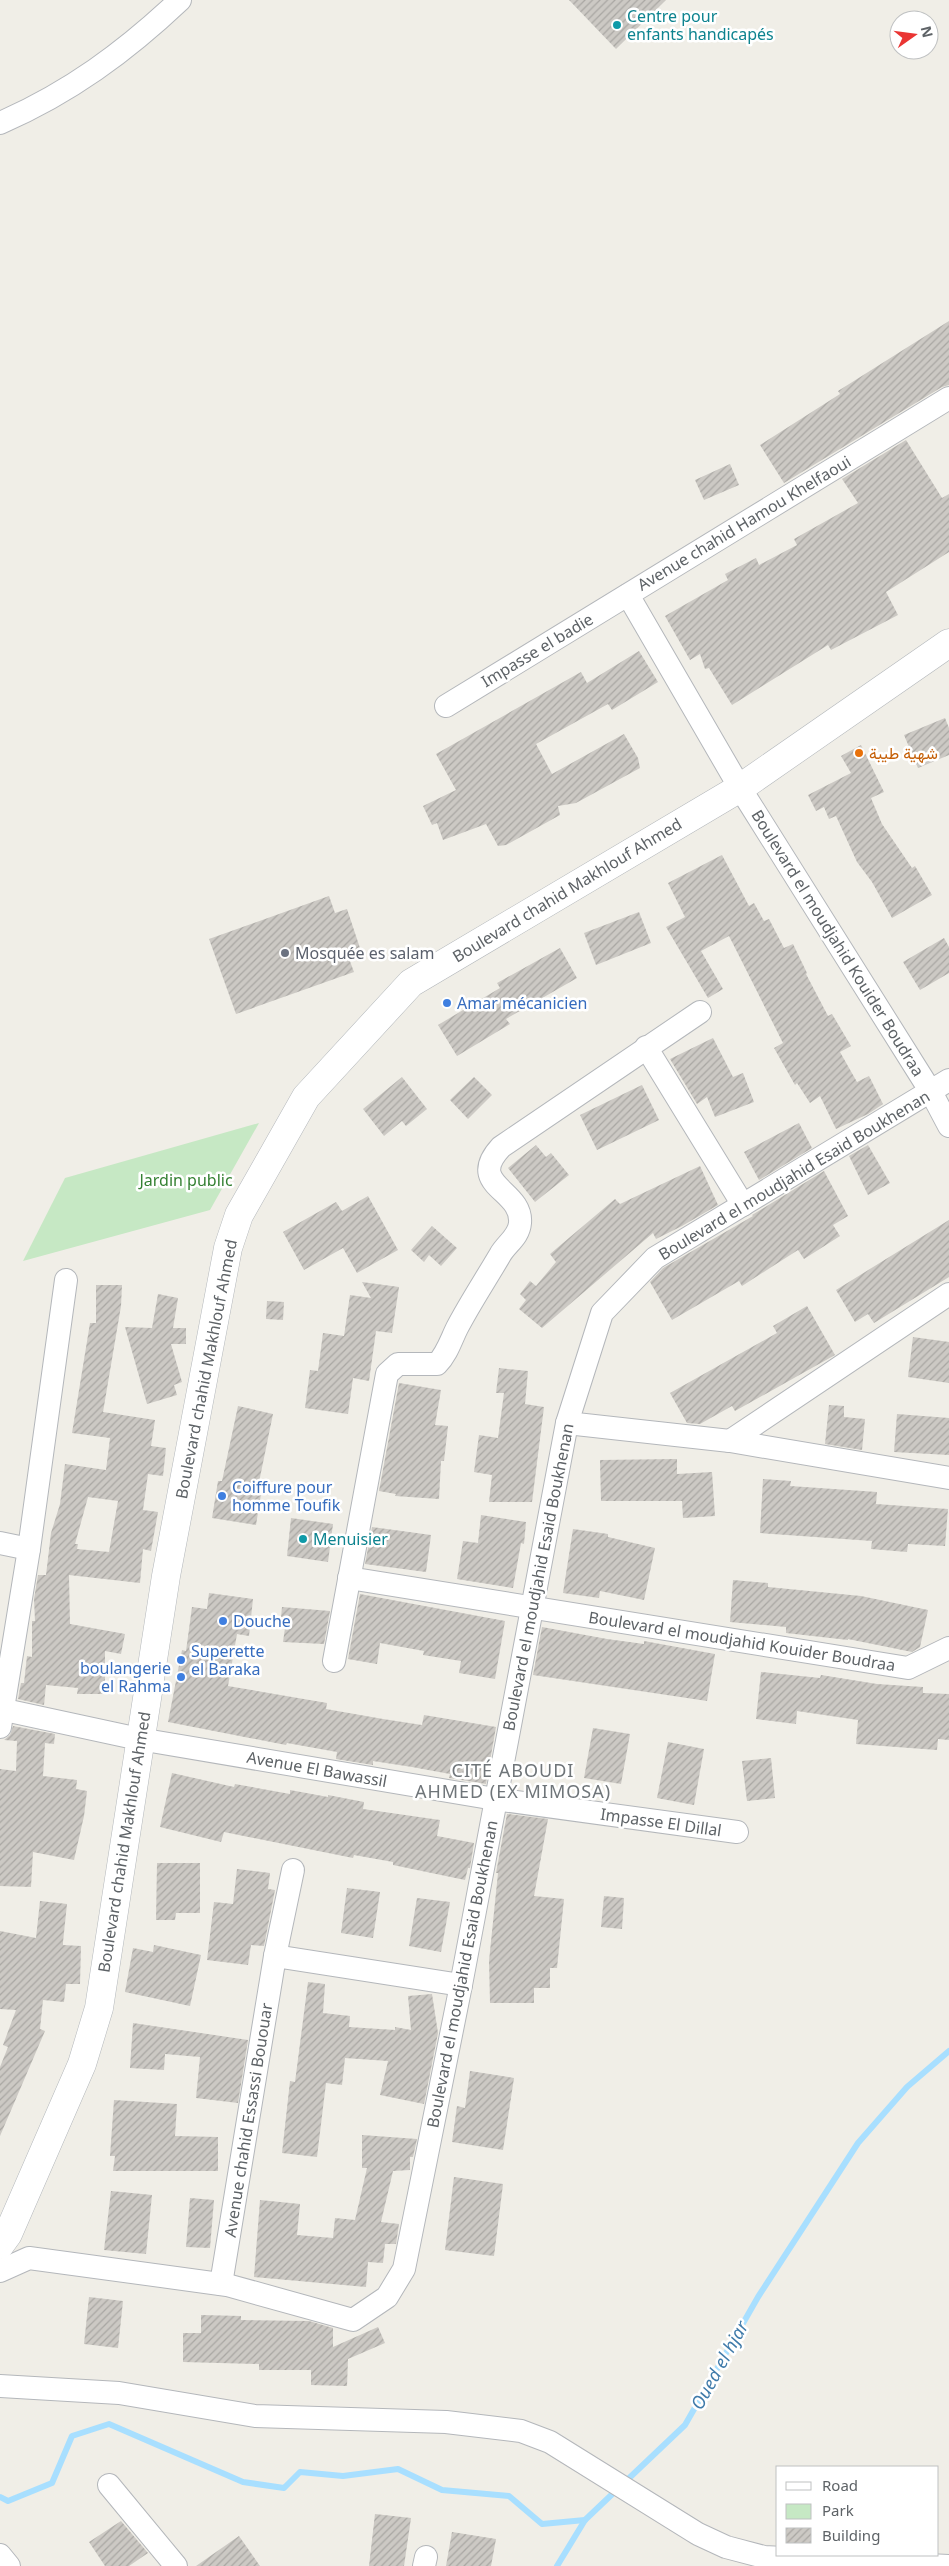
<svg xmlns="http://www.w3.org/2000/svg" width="949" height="2566" font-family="'Noto Sans',Vazirmatn,sans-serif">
  <defs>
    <pattern id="building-hatch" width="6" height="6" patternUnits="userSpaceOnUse" patternTransform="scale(1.25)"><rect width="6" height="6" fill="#ccc9c4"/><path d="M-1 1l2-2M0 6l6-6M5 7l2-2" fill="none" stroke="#a9a7a3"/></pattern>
  </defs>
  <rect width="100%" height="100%" fill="#f0eee7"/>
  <path fill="#c6e8c4" d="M 259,1123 L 210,1210 L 23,1261 L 65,1178 Z"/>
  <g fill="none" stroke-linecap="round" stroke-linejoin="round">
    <g stroke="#a8dfff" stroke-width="6">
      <path d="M 0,2497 L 8,2501 L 52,2483 L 72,2436 L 109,2424 L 243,2482 L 284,2488 L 300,2472 L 343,2476 L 398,2469 L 442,2490 L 509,2496 L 542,2524 L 585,2520"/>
      <path d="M 557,2566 L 585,2520 L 685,2425 L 758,2297 L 858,2143 L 907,2087 L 949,2051"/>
    </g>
  </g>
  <g fill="url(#building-hatch)" fill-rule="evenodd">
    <path d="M 569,0 L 666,0 L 616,49 Z"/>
    <path d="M 949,321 L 949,385 L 942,387 L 784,483 L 760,445 L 840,394 L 838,391 Z"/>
    <path d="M 906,440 L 942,498 L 949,494 L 949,552 L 886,592 L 898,615 L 831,650 L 828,645 L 732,705 L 709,668 L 705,669 L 700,654 L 690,660 L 665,616 L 728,580 L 725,574 L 756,558 L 759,565 L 797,545 L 794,539 L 858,503 L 842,479 Z"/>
    <path d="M 730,464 L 739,485 L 704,500 L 695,480 Z"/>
    <path d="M 639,651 L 658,682 L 612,710 L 608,704 L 536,744 L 552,774 L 624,734 L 638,758 L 640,768 L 576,803 L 558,806 L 560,815 L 506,845 L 498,846 L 486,824 L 443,840 L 437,823 L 432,825 L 423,806 L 456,790 L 436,754 L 581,672 L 587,683 Z"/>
    <path d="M 945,718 L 949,728 L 949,755 L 918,768 L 904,735 Z"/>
    <path d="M 861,745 L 884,792 L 871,798 L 882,824 L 912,868 L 915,866 L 932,895 L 892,918 L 872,882 L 857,862 L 836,816 L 829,819 L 824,807 L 816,811 L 808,795 L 851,773 L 841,756 Z"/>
    <path d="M 722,855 L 749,906 L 754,903 L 764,921 L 769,919 L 784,948 L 793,944 L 807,973 L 806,974 L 828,1016 L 832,1014 L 851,1046 L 840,1052 L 857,1082 L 869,1076 L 883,1104 L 868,1114 L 836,1129 L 820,1096 L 810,1103 L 797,1083 L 795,1085 L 774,1048 L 783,1043 L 729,936 L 701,951 L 723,989 L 708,998 L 666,927 L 685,917 L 668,883 Z"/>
    <path d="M 329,896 L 335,913 L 347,909 L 361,951 L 348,956 L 354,972 L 236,1014 L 209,939 Z"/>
    <path d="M 639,912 L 651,943 L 596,965 L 584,933 Z"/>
    <path d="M 944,938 L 949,947 L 949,973 L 920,990 L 903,962 Z"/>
    <path d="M 560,948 L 577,978 L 506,1019 L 510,1024 L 457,1056 L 438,1025 L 500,988 L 497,983 Z"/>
    <path d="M 713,1038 L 733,1077 L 743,1073 L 754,1102 L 715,1117 L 707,1097 L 697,1104 L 670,1059 Z"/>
    <path d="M 402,1077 L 427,1109 L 406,1126 L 402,1121 L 384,1136 L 363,1109 Z"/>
    <path d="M 474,1077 L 492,1095 L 468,1119 L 450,1100 Z"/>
    <path d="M 642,1085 L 659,1120 L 597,1150 L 580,1115 Z"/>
    <path d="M 799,1123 L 812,1148 L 759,1180 L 744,1152 Z"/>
    <path d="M 536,1145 L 546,1157 L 551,1153 L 569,1175 L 535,1202 L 508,1168 Z"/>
    <path d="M 868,1145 L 890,1183 L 868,1195 L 849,1156 Z"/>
    <path d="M 700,1166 L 718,1205 L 682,1226 L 656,1239 L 653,1233 L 542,1328 L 519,1309 L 526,1300 L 520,1294 L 530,1281 L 536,1286 L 556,1262 L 550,1254 L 615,1199 L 620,1204 Z"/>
    <path d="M 824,1171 L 848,1216 L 833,1225 L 840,1236 L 804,1259 L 798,1250 L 742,1286 L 739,1281 L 672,1320 L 650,1282 L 663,1268 L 753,1216 L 752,1215 Z"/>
    <path d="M 368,1196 L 398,1250 L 357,1273 L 343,1248 L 304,1270 L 283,1232 L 336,1202 L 342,1211 Z"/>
    <path d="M 949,1220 L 949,1277 L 874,1323 L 868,1314 L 855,1322 L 836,1290 Z"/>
    <path d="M 432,1226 L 457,1248 L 441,1266 L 429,1255 L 424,1262 L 411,1250 Z"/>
    <path d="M 362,1282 L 399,1287 L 392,1333 L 376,1331 L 369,1381 L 353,1378 L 348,1414 L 305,1408 L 310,1370 L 318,1371 L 323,1333 L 344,1336 L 350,1295 L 371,1298 Z"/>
    <path d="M 96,1285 L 122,1285 L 121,1306 L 103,1412 L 155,1420 L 151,1446 L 166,1448 L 163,1476 L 148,1474 L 143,1510 L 158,1512 L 151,1551 L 143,1549 L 140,1583 L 69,1575 L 70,1624 L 125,1634 L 121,1654 L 105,1651 L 105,1694 L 77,1694 L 78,1688 L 46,1685 L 44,1705 L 18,1699 L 21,1683 L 24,1683 L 27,1656 L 32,1657 L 32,1621 L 35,1621 L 34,1599 L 38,1575 L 46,1575 L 51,1533 L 60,1504 L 65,1464 L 106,1470 L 110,1438 L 72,1433 L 90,1323 L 96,1323 ZM 88,1497 L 118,1501 L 109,1552 L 77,1549 L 78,1544 L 75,1544 Z"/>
    <path d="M 158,1294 L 178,1298 L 173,1328 L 186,1328 L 186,1344 L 171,1344 L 182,1382 L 174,1385 L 177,1395 L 147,1404 L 125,1327 L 152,1328 Z"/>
    <path d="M 267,1301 L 284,1302 L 283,1320 L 266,1319 Z"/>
    <path d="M 807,1306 L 835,1355 L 735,1411 L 732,1406 L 700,1424 L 687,1423 L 670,1393 L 777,1333 L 773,1326 Z"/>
    <path d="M 913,1337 L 949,1342 L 949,1383 L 908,1377 Z"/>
    <path d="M 499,1368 L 528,1371 L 525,1404 L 544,1407 L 532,1502 L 489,1502 L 492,1475 L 474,1472 L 479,1435 L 498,1438 L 504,1393 L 496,1393 Z"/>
    <path d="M 399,1383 L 441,1390 L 435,1425 L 448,1426 L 444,1461 L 441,1461 L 439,1499 L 395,1496 L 396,1494 L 379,1491 Z"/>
    <path d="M 829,1405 L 844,1406 L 844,1417 L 865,1419 L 862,1450 L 825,1444 Z"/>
    <path d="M 238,1406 L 273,1414 L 258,1487 L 262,1488 L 256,1525 L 212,1518 L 218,1481 L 222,1481 Z"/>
    <path d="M 897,1414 L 949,1418 L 949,1455 L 894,1452 Z"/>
    <path d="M 677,1459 L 677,1474 L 712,1472 L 715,1516 L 683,1518 L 682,1501 L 601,1501 L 600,1460 Z"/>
    <path d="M 763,1479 L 791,1481 L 790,1486 L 877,1492 L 876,1504 L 948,1509 L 945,1546 L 908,1544 L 907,1552 L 871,1549 L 872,1541 L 760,1533 Z"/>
    <path d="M 481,1515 L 526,1522 L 524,1544 L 521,1543 L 513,1588 L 457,1579 L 463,1541 L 478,1543 Z"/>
    <path d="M 291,1518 L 333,1524 L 328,1562 L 287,1556 Z"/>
    <path d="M 372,1527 L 431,1535 L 426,1572 L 365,1564 Z"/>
    <path d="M 573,1529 L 608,1534 L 608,1537 L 655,1548 L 644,1600 L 600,1591 L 599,1598 L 563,1593 Z"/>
    <path d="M 733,1580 L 768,1583 L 768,1587 L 861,1596 L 928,1610 L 920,1647 L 912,1652 L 848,1639 L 848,1640 L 786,1633 L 786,1627 L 730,1622 Z"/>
    <path d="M 209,1593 L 253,1599 L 249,1636 L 237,1634 L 228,1686 L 327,1703 L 326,1709 L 383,1719 L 422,1725 L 424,1715 L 496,1727 L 486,1784 L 449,1778 L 450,1774 L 412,1767 L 373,1761 L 373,1765 L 336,1759 L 337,1752 L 287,1743 L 286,1745 L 168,1722 L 182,1650 L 186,1651 L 192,1607 L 207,1609 Z"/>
    <path d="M 360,1594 L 505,1621 L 495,1679 L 459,1673 L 461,1661 L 423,1655 L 424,1651 L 380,1643 L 377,1664 L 348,1659 Z"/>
    <path d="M 282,1607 L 330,1611 L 324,1644 L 283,1642 L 285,1628 L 280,1627 Z"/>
    <path d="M 542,1627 L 607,1639 L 644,1644 L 644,1641 L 715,1654 L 707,1701 L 533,1675 Z"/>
    <path d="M 761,1672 L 820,1678 L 821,1675 L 877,1684 L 923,1687 L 923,1693 L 949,1694 L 949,1740 L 938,1739 L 937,1750 L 856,1744 L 858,1720 L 797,1711 L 796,1724 L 756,1719 Z"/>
    <path d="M 13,1726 L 55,1734 L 54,1744 L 45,1743 L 43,1776 L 77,1780 L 76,1789 L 87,1791 L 84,1816 L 74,1860 L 33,1852 L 31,1887 L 0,1886 L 0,1769 L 16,1771 L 17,1741 L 4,1740 L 10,1735 Z"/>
    <path d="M 593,1728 L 630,1734 L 621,1784 L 584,1778 Z"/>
    <path d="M 668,1742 L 704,1749 L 694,1805 L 657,1798 Z"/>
    <path d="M 771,1758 L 775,1798 L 747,1801 L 742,1761 Z"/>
    <path d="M 172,1773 L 234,1787 L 235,1784 L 290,1794 L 290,1790 L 328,1797 L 328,1795 L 364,1802 L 363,1809 L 440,1820 L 437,1836 L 474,1843 L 470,1868 L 468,1868 L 465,1880 L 393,1865 L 393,1862 L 354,1855 L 353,1858 L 224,1832 L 221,1842 L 160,1827 Z"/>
    <path d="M 507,1814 L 548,1819 L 534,1896 L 564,1899 L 557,1968 L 550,1968 L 550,1988 L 534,1988 L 534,2003 L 490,2003 L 489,1961 L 498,1873 L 496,1873 Z"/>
    <path d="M 157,1863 L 200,1863 L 200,1913 L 176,1913 L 175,1920 L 156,1920 Z"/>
    <path d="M 237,1869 L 270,1873 L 268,1889 L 275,1890 L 264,1946 L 251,1945 L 248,1965 L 207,1960 L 214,1902 L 233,1904 Z"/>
    <path d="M 347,1888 L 380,1892 L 373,1938 L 341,1933 Z"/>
    <path d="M 604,1896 L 624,1898 L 622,1929 L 601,1927 Z"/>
    <path d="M 417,1898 L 450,1902 L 441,1952 L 409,1946 Z"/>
    <path d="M 40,1901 L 67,1904 L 63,1942 L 63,1945 L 81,1946 L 80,1984 L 66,1984 L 64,2002 L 43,2000 L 40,2029 L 45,2031 L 0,2136 L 0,2067 L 8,2047 L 3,2045 L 16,2010 L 0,2009 L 0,1931 L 36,1938 Z"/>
    <path d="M 154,1945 L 201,1955 L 190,2006 L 125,1992 L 133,1948 L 153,1952 Z"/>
    <path d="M 308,1982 L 325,1984 L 323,2013 L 350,2016 L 349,2027 L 395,2030 L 395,2027 L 411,2030 L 408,1996 L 432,1994 L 438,2033 L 424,2104 L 380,2095 L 388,2061 L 345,2058 L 342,2085 L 326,2083 L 317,2157 L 282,2153 L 290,2081 L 295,2082 Z"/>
    <path d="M 133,2023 L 248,2040 L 238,2103 L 196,2098 L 200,2057 L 165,2054 L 164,2070 L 130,2068 Z"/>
    <path d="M 470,2071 L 514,2078 L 503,2150 L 452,2142 L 457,2106 L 465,2108 Z"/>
    <path d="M 114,2100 L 177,2104 L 175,2136 L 218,2137 L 218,2171 L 113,2171 L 115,2156 L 110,2156 Z"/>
    <path d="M 362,2135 L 417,2139 L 413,2157 L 410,2157 L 410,2170 L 393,2171 L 381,2222 L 399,2224 L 396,2244 L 385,2244 L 383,2263 L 368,2262 L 366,2287 L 254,2277 L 260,2200 L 300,2204 L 297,2235 L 333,2238 L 335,2218 L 355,2220 L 367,2168 L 362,2168 Z"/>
    <path d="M 454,2177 L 503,2184 L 494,2256 L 445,2250 Z"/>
    <path d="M 111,2191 L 152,2195 L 146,2254 L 104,2250 Z"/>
    <path d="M 190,2198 L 214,2200 L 210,2248 L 186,2247 Z"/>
    <path d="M 89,2297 L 123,2301 L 118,2348 L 84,2344 Z"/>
    <path d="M 201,2315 L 241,2316 L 241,2320 L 309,2321 L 333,2328 L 333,2347 L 378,2327 L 385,2343 L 348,2359 L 347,2386 L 311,2385 L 311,2370 L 259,2370 L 259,2364 L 183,2362 L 183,2333 L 201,2333 Z"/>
    <path d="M 375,2514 L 411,2518 L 404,2566 L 369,2566 Z"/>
    <path d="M 121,2521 L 148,2553 L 129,2566 L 105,2566 L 89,2542 Z"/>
    <path d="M 452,2532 L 496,2539 L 491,2566 L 446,2566 Z"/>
    <path d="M 239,2536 L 260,2566 L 196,2566 Z"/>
  </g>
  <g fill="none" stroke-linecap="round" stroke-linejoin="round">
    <g stroke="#b4b7bb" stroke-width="24">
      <g id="minor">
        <path d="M 0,123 C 69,93 125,52 180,0"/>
        <path d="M 628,595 L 740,788 L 931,1092 L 949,1126"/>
        <path d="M 446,706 L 949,398"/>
        <path d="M 646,1047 L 743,1205"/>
        <path d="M 567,1423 L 730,1441 L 949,1478"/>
        <path d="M 730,1441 L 949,1294"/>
        <path d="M 0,1543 L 29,1549"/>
        <path d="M 349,1578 L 908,1668 L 949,1648"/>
        <path d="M 334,1661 L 387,1374 L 398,1364 L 437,1364 C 447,1354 451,1340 457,1328 C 470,1303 486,1279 500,1255 C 506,1244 519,1237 520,1223 C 523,1189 465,1186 501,1147 L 700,1012"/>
        <path d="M 0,1709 L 139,1739 L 495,1799 L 737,1832"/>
        <path d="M 0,1727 L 29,1549 L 66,1280"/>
        <path d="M 275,1956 L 293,1870"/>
        <path d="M 0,2271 L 29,2258 L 227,2285 L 353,2320 L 387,2297 L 404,2269 L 461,1985 L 567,1423 L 602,1313 L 655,1258 L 949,1080"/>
        <path d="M 221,2284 L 275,1956 L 461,1985"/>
        <path d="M 0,2386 L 119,2393 L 255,2416 L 446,2422 L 521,2431 L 550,2442 L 698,2534 L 726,2547 L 764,2557 L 949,2566"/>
        <path d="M 109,2485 L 176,2566"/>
        <path d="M 0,2555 L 9,2566"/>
        <path d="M 424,2566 L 426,2557"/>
      </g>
    </g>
    <g stroke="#b3b7bb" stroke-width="29">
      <path id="secondary" d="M 0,2245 L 8,2234 L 82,2064 L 99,2008 L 166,1576 L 228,1248 L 239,1215 L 306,1097 L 411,983 L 740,788 L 949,643"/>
    </g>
    <use href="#minor" stroke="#fff" stroke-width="22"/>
    <use href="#secondary" stroke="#fff" stroke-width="28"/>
  </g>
  <g fill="#0f9aa8" stroke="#fff" stroke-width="2">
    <circle cx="617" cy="25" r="5"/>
    <circle cx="303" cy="1539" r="5"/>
  </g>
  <circle fill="#e8710a" stroke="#fff" stroke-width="2" cx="859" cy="753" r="5"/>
  <circle fill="#6b7280" stroke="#fff" stroke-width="2" cx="285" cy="953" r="5"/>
  <g fill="#3f7fe0" stroke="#fff" stroke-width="2">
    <circle cx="447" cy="1003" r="5"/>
    <circle cx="222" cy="1496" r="5"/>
    <circle cx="223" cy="1621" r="5"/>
    <circle cx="181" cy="1660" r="5"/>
    <circle cx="181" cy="1677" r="5"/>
  </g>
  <g text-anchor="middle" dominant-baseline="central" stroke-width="5" stroke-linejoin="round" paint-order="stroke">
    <g font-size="16" fill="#0d838f" stroke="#fff" text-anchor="start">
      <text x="627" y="16">Centre pour<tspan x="627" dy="18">enfants handicapés</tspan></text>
      <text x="313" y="1539">Menuisier</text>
    </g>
    <g font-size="16" fill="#5e6367" stroke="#fff">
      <text transform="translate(744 523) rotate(-31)">Avenue chahid Hamou Khelfaoui</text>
      <text transform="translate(537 650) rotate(-31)">Impasse el badie</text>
      <text transform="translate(567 890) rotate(-31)">Boulevard chahid Makhlouf Ahmed</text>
      <text transform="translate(838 943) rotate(58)">Boulevard el moudjahid Kouider Boudraa</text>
      <text transform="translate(794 1175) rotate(-31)">Boulevard el moudjahid Esaid Boukhenan</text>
      <text transform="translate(206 1369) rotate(-79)">Boulevard chahid Makhlouf Ahmed</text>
      <text transform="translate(538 1577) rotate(-79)">Boulevard el moudjahid Esaid Boukhenan</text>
      <text transform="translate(742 1641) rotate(9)">Boulevard el moudjahid Kouider Boudraa</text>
      <text transform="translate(317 1769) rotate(10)">Avenue El Bawassil</text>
      <text transform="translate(661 1822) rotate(8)">Impasse El Dillal</text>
      <text transform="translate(124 1842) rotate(-81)">Boulevard chahid Makhlouf Ahmed</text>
      <text transform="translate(462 1974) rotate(-79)">Boulevard el moudjahid Esaid Boukhenan</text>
      <text transform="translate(248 2120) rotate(-81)">Avenue chahid Essassi Bououar</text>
    </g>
    <g font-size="16" fill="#c56008" stroke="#fff" text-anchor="start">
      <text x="869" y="753">شهية طيبة</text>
    </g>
    <g font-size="16" fill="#5b616d" stroke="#fff" text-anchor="start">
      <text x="295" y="953">Mosquée es salam</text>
    </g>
    <g font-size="16" fill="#366cbe" stroke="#fff" text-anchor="start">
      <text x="457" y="1003">Amar mécanicien</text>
      <text x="232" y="1487">Coiffure pour<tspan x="232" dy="18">homme Toufik</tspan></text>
      <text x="233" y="1621">Douche</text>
      <text x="191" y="1651">Superette<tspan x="191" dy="18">el Baraka</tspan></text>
      <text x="171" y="1668" text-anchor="end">boulangerie<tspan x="171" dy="18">el Rahma</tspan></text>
    </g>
    <g font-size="16" fill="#358133" stroke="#fff">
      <text x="186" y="1180">Jardin public</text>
    </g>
    <g font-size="18" letter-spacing="1" fill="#6f7579" stroke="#fff">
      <text x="513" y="1770">CITÉ ABOUDI<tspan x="513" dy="21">AHMED (EX MIMOSA)</tspan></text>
    </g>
    <g font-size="18" font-style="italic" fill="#407baa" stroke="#fff">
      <text transform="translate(719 2365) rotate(-61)">Oued el hjar</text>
    </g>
  </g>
  <rect x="776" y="2466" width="162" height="90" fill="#ffffff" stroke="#bfc1c2"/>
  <rect x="786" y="2482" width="25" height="8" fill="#ffffff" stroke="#bfc1c2"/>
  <text x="822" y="2491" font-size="15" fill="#5e6367">Road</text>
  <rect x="786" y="2504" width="25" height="15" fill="#c6e8c4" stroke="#bfc1c2"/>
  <text x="822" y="2516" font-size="15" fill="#5e6367">Park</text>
  <rect x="786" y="2528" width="25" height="15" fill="url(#building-hatch)" stroke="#bfc1c2"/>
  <text x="822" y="2541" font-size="15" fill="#5e6367">Building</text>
  <g transform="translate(914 35) rotate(76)"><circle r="24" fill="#ffffff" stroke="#bfc1c2"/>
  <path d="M0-4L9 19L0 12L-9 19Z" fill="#ea3533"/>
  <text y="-8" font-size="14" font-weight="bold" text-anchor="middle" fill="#5e6367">N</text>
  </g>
</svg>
